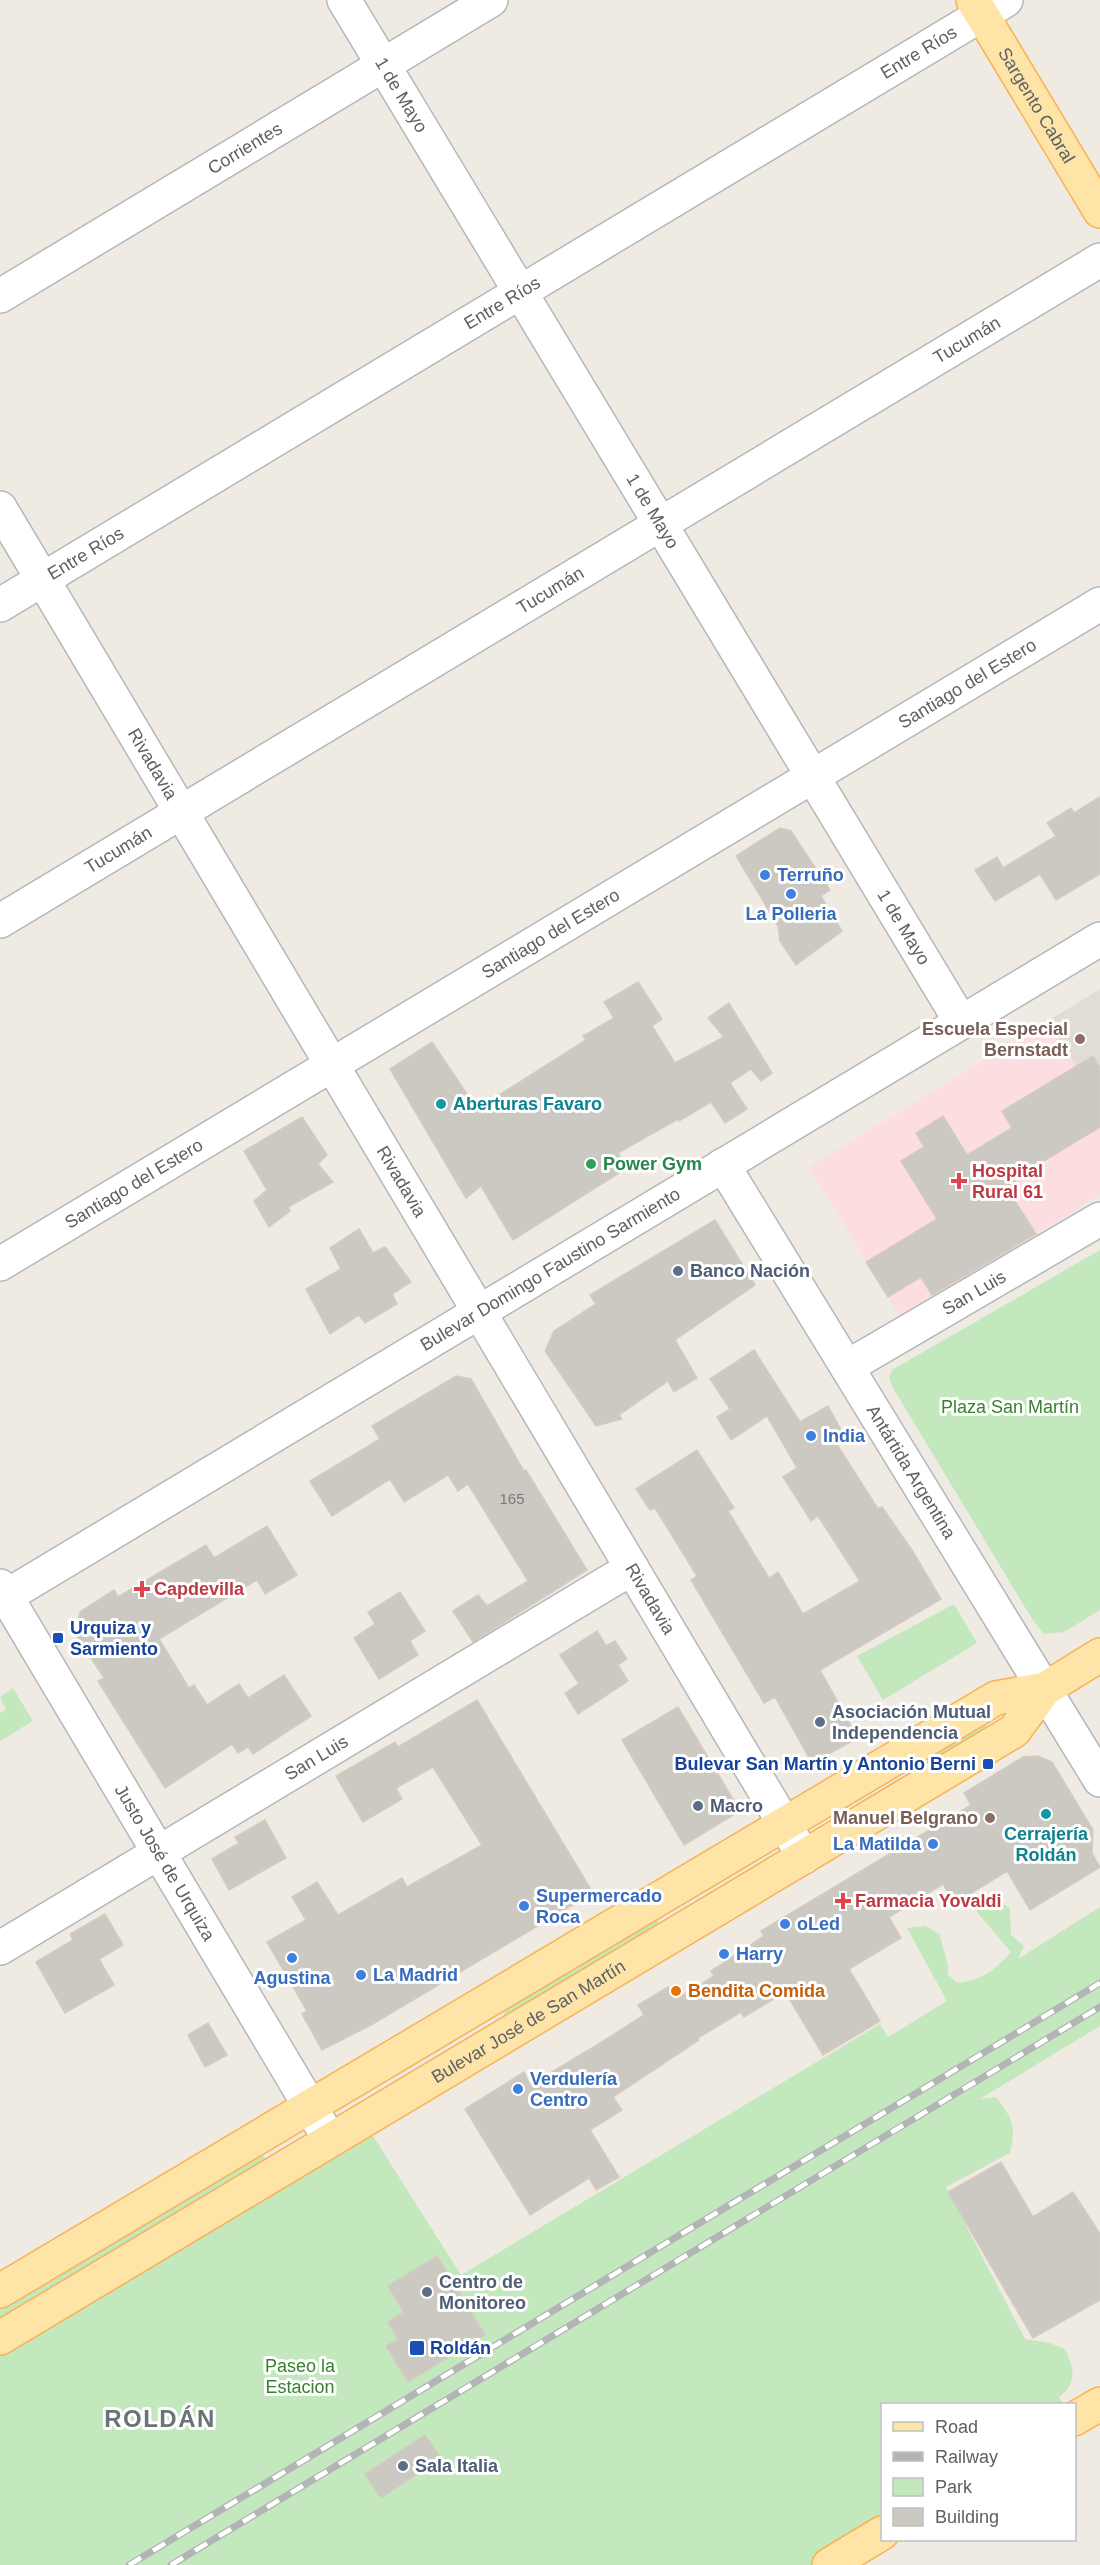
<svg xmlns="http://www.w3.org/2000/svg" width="1100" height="2565" font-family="Helvetica,sans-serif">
  <rect width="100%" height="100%" fill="#efebe3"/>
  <path fill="#e1dcd4" d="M 1100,989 L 1100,1105 L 1048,1021 Z"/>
  <path fill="#fddee0" d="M 1048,1021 L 1100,1105 L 1100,1195 L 900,1317 L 809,1167 Z"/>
  <g fill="#c4e8be">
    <path d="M 1100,1250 L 1100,1610 L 1064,1632 L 1044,1634 L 1032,1619 L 893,1388 L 889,1378 L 892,1370 Z"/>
    <path d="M 954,1604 L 977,1643 L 883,1700 L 857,1656 Z"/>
    <path d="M 13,1688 L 33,1721 L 0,1741 L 0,1713 L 6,1709 L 0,1697 Z"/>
    <path d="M 982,1718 L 988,1729 L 805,1839 L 804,1836 L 913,1770 L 920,1755 Z"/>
    <path d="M 984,1895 L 998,1899 L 1010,1909 L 1011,1935 L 1024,1946 L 1018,1959 L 1100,1907 L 1100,2026 L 980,2099 L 996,2097 C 1013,2119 1016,2126 1010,2153 L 946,2187 L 1025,2339 L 1050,2343 L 1065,2349 C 1074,2367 1078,2383 1059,2397 L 1063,2404 L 882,2404 L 882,2533 L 829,2565 L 0,2565 L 0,2338 L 363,2120 L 461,2275 L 880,2024 L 888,2037 L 947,2001 L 907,1928 L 925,1926 L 940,1934 C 942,1949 949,1960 948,1974 L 957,1983 C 982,1980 995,1970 1011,1952 L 977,1912 L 977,1899 Z"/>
    <path d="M 660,1911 L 657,1928 L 499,2023 L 511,2000 Z"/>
    <path d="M 261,2152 L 265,2159 L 0,2318 L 0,2309 Z"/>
  </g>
  <g fill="#ccc8c2" stroke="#d4cbc1" stroke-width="1.5">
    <path d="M 1100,797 L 1100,874 L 1056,900 L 1040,874 L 995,901 L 975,870 L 997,857 L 1003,868 L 1056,836 L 1047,823 L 1071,808 L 1074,813 Z"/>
    <path d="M 780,828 L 791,831 L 830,890 L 821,896 L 842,931 L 796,965 L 780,941 L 778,926 L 736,856 Z"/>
    <path d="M 638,982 L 662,1019 L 652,1026 L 675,1063 L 724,1037 L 708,1018 L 729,1003 L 772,1073 L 761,1081 L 751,1069 L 730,1083 L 747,1109 L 725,1123 L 711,1102 L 679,1121 L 678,1119 L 618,1153 L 627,1168 L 513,1240 L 481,1186 L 466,1198 L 390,1069 L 432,1042 L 477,1109 L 586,1040 L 583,1036 L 614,1018 L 604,1002 Z"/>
    <path d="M 1093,1056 L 1100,1068 L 1100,1127 L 1014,1179 L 1019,1188 L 1010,1193 L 1036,1234 L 932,1295 L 921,1277 L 888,1297 L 866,1262 L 937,1219 L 901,1161 L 924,1147 L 916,1133 L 943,1116 L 967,1155 L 1012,1128 L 1002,1111 Z"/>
    <path d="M 302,1117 L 327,1155 L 318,1164 L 333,1182 L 288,1207 L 290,1211 L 269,1227 L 254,1201 L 267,1190 L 244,1151 Z"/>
    <path d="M 715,1220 L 755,1285 L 675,1340 L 697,1378 L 674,1392 L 668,1381 L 619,1415 L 622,1419 L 596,1426 L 545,1351 L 554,1331 L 596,1304 L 590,1295 Z"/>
    <path d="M 359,1229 L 373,1253 L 385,1247 L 411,1282 L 392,1294 L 397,1304 L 365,1323 L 359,1315 L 330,1334 L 306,1289 L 341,1269 L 330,1248 Z"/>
    <path d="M 754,1350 L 800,1422 L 828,1406 L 845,1437 L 836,1443 L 878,1509 L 882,1507 L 912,1550 L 941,1599 L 820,1670 L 858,1738 L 812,1763 L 775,1697 L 764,1703 L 691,1580 L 697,1576 L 655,1508 L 650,1510 L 636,1489 L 697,1450 L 734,1508 L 728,1511 L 769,1578 L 778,1572 L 803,1614 L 860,1581 L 818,1516 L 811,1521 L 783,1477 L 797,1468 L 767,1416 L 731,1440 L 717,1417 L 730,1409 L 710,1379 Z"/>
    <path d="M 456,1376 L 471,1379 L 524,1471 L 526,1470 L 587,1570 L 473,1642 L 453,1611 L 478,1595 L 487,1606 L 528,1581 L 468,1484 L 458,1491 L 448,1475 L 404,1502 L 390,1479 L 332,1516 L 310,1481 L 380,1439 L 372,1426 Z"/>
    <path d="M 267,1526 L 297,1575 L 265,1594 L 257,1580 L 159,1639 L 189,1688 L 194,1685 L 207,1705 L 239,1684 L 248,1698 L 284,1675 L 311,1716 L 253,1754 L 248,1747 L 238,1753 L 232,1744 L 165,1788 L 98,1681 L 104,1678 L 75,1633 L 80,1612 L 114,1590 L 118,1597 L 206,1545 L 214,1558 Z"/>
    <path d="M 400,1592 L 425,1631 L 410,1641 L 418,1655 L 379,1679 L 354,1638 L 375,1624 L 368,1612 Z"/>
    <path d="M 597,1631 L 606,1646 L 615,1641 L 627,1659 L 618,1665 L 628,1681 L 578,1714 L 565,1693 L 579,1684 L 560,1655 Z"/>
    <path d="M 477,1700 L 593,1893 L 371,2025 L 322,2050 L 302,2014 L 307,2011 L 267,1942 L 306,1920 L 292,1897 L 317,1882 L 338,1915 L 402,1878 L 407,1887 L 482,1845 L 433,1767 L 396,1788 L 402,1799 L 363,1822 L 336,1776 L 395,1742 L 398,1747 Z"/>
    <path d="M 678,1707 L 740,1811 L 684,1845 L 622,1740 Z"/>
    <path d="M 1038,1756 L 1052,1762 L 1093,1830 L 1092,1853 L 1100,1867 L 1030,1910 L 1007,1871 L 954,1904 L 943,1884 L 889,1917 L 901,1938 L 849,1969 L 880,2021 L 823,2055 L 785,1992 L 744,2017 L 741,2012 L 698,2038 L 699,2040 L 613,2097 L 622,2110 L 590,2130 L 619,2177 L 596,2190 L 589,2178 L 530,2215 L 465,2109 L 524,2072 L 530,2085 L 597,2045 L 644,2015 L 638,2005 L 668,1987 L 675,2000 L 714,1976 L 711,1971 L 764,1936 L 761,1931 L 971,1805 L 964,1793 L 1023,1757 Z"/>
    <path d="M 265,1820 L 286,1858 L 229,1890 L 212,1859 L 239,1843 L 235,1837 Z"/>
    <path d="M 105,1914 L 123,1945 L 99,1959 L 114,1985 L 65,2013 L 36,1962 L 73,1940 L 70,1934 Z"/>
    <path d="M 208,2023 L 227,2055 L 205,2067 L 188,2035 Z"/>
    <path d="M 1001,2162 L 1033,2217 L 1073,2192 L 1100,2234 L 1100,2300 L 1033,2338 L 948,2192 Z"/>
    <path d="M 437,2256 L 485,2335 L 408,2382 L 386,2346 L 398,2339 L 388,2322 L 404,2312 L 388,2286 Z"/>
    <path d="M 425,2435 L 441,2458 L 381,2498 L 365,2474 Z"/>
  </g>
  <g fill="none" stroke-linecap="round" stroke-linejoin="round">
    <g stroke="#b4b7bb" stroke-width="36">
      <g id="minor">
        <path id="s1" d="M 344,0 L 961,1022"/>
        <path id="s2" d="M 0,296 L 491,0"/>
        <path id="s3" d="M 0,508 L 804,1857"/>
        <path id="s4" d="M 0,605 L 1006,0"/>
        <path id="s5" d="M 0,921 L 1100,260"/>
        <path id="s6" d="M 723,1165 L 1100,1780"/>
        <path id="s7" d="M 0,1264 L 1100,604"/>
        <path id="s8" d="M 847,1367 L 1100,1219"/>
        <path id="s9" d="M 0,1586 L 330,2140"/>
        <path id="s10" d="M 0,1600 L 1100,939"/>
        <path id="s11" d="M 0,1948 L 632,1568"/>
      </g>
    </g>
    <g stroke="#fab152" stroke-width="36">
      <g id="major">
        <path id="s12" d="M 973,0 L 1100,211"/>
        <path d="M 0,2291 L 996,1698 L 1045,1689 L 1100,1655"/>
        <path id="s13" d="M 0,2338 L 1014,1731 L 1045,1689"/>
        <path d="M 1074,2419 L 1100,2404"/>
        <path d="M 829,2565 L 882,2533"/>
      </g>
    </g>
    <use href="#minor" stroke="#fff" stroke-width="33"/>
    <use href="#major" stroke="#ffe4a8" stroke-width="33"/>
    <g stroke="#b3b4b5" stroke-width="7">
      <g id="rail">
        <path d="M 129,2565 L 1100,1983"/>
        <path d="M 171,2565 L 1100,2007"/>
      </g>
    </g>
    <use href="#rail" stroke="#fff" stroke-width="4.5" stroke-dasharray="14" stroke-linecap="butt"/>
  </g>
  <g fill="#3f7fe0" stroke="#fff" stroke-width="2">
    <circle cx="765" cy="875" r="6"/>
    <circle cx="791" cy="894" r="6"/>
    <circle cx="811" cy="1436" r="6"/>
    <circle cx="933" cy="1844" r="6"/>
    <circle cx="524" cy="1906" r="6"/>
    <circle cx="785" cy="1924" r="6"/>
    <circle cx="724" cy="1954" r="6"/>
    <circle cx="292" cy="1958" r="6"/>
    <circle cx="361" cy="1975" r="6"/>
    <circle cx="518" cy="2089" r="6"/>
  </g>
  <g fill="#8d6e63" stroke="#fff" stroke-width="2">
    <circle cx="1080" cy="1039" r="6"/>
    <circle cx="990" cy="1818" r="6"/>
  </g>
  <g fill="#0f9aa8" stroke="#fff" stroke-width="2">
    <circle cx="441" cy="1104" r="6"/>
    <circle cx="1046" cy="1814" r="6"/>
  </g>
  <circle fill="#2e9e5b" stroke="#fff" stroke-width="2" cx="591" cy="1164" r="6"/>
  <g fill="#e0444e" stroke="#fff" stroke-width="2">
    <path d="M956 1172h6v6h6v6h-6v6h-6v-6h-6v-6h6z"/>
    <path d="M139 1580h6v6h6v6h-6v6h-6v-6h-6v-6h6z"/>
    <path d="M840 1892h6v6h6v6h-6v6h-6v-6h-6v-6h6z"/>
  </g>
  <g fill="#5c6f8a" stroke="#fff" stroke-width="2">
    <circle cx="678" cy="1271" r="6"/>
    <circle cx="820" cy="1722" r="6"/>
    <circle cx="698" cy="1806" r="6"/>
    <circle cx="427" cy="2292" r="6"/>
    <circle cx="403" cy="2466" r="6"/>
  </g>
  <g fill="#1a4fb4" stroke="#fff" stroke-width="2">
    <rect x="52" y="1632" width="12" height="12" rx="3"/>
    <rect x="982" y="1758" width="12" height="12" rx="3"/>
    <rect x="409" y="2340" width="16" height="16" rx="3"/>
  </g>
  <circle fill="#e8710a" stroke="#fff" stroke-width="2" cx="676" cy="1991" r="6"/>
  <g text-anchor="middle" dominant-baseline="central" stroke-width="6" stroke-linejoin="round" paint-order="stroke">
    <g font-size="15" fill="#777b7c">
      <text x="512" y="1498">165</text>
    </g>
    <g font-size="18" fill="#5b6165" stroke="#fff">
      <text stroke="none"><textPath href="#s4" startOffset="1072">Entre Ríos</textPath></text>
      <text stroke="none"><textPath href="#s1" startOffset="111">1 de Mayo</textPath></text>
      <text stroke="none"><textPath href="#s12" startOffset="123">Sargento Cabral</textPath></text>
      <text stroke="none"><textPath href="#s2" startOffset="286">Corrientes</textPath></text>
      <text stroke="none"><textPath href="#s4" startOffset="586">Entre Ríos</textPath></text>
      <text stroke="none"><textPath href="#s5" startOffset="1128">Tucumán</textPath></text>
      <text stroke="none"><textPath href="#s1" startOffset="597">1 de Mayo</textPath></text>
      <text stroke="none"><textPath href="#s4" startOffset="100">Entre Ríos</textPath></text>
      <text stroke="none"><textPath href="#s5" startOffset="642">Tucumán</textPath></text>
      <text stroke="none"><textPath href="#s7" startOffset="1128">Santiago del Estero</textPath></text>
      <text stroke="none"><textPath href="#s3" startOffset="298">Rivadavia</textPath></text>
      <text stroke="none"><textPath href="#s5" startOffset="138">Tucumán</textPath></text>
      <text stroke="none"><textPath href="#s1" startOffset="1083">1 de Mayo</textPath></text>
      <text stroke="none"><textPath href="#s7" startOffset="642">Santiago del Estero</textPath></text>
      <text stroke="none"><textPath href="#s3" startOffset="784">Rivadavia</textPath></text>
      <text stroke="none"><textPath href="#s7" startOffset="156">Santiago del Estero</textPath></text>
      <text stroke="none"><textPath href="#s10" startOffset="642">Bulevar Domingo Faustino Sarmiento</textPath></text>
      <text stroke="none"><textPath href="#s8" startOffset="147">San Luis</textPath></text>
      <text stroke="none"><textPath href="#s6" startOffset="360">Antártida Argentina</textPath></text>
      <text stroke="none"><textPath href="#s3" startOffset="1270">Rivadavia</textPath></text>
      <text stroke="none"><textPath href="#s11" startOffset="369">San Luis</textPath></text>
      <text stroke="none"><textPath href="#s9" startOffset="322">Justo José de Urquiza</textPath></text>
      <text stroke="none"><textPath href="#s13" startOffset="616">Bulevar José de San Martín</textPath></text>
    </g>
    <g font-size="18" font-weight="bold" fill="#366cbe" stroke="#fff" text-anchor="start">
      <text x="777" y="875">Terruño</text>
      <text x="791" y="914" text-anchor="middle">La Polleria</text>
      <text x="823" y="1436">India</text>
      <text x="921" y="1844" text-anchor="end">La Matilda</text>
      <text x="536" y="1896">Supermercado<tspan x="536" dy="21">Roca</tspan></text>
      <text x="797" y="1924">oLed</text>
      <text x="736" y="1954">Harry</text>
      <text x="373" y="1975">La Madrid</text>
      <text x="292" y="1978" text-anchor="middle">Agustina</text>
      <text x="530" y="2079">Verdulería<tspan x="530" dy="21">Centro</tspan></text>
    </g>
    <g font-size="18" font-weight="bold" fill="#785e54" stroke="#fff" text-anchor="end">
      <text x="1068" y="1029">Escuela Especial<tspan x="1068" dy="21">Bernstadt</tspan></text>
      <text x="978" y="1818">Manuel Belgrano</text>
    </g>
    <g font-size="18" font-weight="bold" fill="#0d838f" stroke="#fff" text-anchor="start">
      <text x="453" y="1104">Aberturas Favaro</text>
      <text x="1046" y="1834" text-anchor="middle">Cerrajería<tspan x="1046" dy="21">Roldán</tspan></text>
    </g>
    <g font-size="18" font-weight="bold" fill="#27864d" stroke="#fff" text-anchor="start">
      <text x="603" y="1164">Power Gym</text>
    </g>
    <g font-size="18" font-weight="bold" fill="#be3a42" stroke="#fff" text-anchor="start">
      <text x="972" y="1171">Hospital<tspan x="972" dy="21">Rural 61</tspan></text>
      <text x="154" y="1589">Capdevilla</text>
      <text x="855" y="1901">Farmacia Yovaldi</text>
    </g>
    <g font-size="18" font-weight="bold" fill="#4e5e75" stroke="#fff" text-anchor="start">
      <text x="690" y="1271">Banco Nación</text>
      <text x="832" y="1712">Asociación Mutual<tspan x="832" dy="21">Independencia</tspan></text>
      <text x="710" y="1806">Macro</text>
      <text x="439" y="2282">Centro de<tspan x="439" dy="21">Monitoreo</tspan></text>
      <text x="415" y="2466">Sala Italia</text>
    </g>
    <g font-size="18" fill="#37822f" stroke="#fff">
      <text x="1010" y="1407">Plaza San Martín</text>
      <text x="300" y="2366">Paseo la<tspan x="300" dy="21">Estacion</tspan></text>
    </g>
    <g font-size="18" font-weight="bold" fill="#164399" stroke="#fff" text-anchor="start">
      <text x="70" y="1628">Urquiza y<tspan x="70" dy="21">Sarmiento</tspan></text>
      <text x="976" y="1764" text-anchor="end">Bulevar San Martín y Antonio Berni</text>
      <text x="430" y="2348">Roldán</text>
    </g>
    <g font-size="18" font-weight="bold" fill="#c56008" stroke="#fff" text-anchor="start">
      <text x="688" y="1991">Bendita Comida</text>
    </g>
    <g font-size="24" font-weight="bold" letter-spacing="1.5" fill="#6c7377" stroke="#fff">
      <text x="160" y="2418">ROLDÁN</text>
    </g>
  </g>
  <rect x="881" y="2403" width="195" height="138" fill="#ffffff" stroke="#bdc0c1" stroke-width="1.5"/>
  <rect x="893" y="2422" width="30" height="9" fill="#ffe4a8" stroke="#bdc0c1" stroke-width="1.5"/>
  <text x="935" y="2433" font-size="18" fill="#5b6165">Road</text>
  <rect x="893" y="2452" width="30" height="9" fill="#b3b4b5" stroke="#bdc0c1" stroke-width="1.5"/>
  <text x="935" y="2463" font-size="18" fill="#5b6165">Railway</text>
  <rect x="893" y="2478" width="30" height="18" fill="#c4e8be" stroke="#bdc0c1" stroke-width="1.5"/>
  <text x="935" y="2493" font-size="18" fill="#5b6165">Park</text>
  <rect x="893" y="2508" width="30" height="18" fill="#ccc8c2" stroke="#bdc0c1" stroke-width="1.5"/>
  <text x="935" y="2523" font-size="18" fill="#5b6165">Building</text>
</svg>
